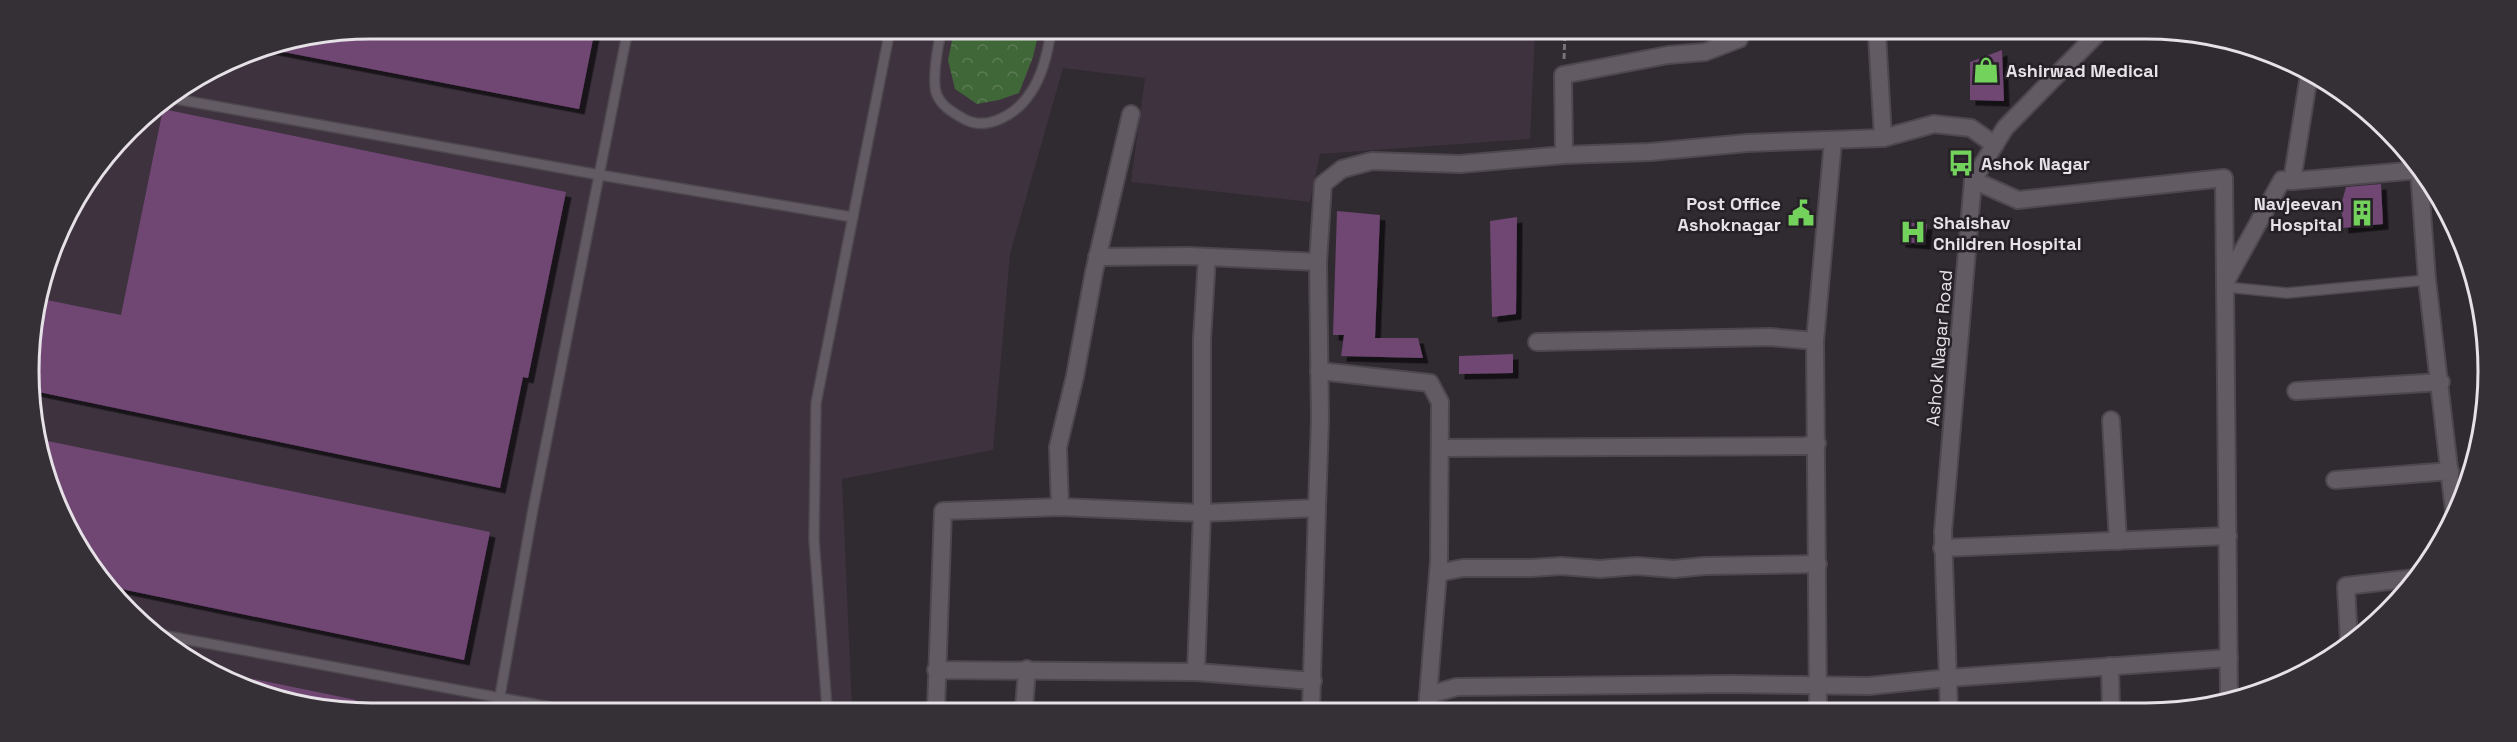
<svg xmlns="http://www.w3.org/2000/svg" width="2517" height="742" font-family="'Space Grotesk',sans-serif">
  <defs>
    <pattern id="forest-crowns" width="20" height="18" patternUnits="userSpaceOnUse" patternTransform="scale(1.5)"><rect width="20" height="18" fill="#406737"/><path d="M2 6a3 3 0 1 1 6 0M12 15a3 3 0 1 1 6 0" fill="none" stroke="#5b7c54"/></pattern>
    <filter id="shadow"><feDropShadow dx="5.5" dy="5.5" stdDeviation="0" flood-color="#0009"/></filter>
  </defs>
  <rect width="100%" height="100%" fill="#302a31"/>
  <path fill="#3d323e" d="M 371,29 L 1535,33 L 1530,139 L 1320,154 L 1310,202 L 1131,182 L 1145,78 L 1063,68 L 1010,254 L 993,450 L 842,479 L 852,708 L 305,707 L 199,667 L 99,579 L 40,460 L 29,348 L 64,220 L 145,114 L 240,54 Z"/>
  <path fill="url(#forest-crowns)" d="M 954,31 L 1039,31 L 1033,57 L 1019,93 L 999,100 L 977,104 L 955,89 L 948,60 Z"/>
  <g fill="#6f4673" filter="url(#shadow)">
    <path d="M 371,28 L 528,29 L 595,29 L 579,109 L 268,49 Z"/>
    <path d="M 2002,50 L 2004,101 L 1970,100 L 1970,62 Z"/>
    <path d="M 163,109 L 566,192 L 528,378 L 523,377 L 500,488 L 34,391 L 29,348 L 42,299 L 121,315 Z"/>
    <path d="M 2381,184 L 2383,224 L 2343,228 L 2341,205 L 2346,187 Z"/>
    <path d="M 1337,211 L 1380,215 L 1375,338 L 1418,338 L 1423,358 L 1341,356 L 1344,335 L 1333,335 Z"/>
    <path d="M 1517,217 L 1516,314 L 1492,317 L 1490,221 Z"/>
    <path d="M 1902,222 L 1927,224 L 1925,244 L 1900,242 Z"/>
    <path d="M 1513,354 L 1513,373 L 1459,374 L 1459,356 Z"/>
    <path d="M 38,439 L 490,532 L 464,660 L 107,586 L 99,579 L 40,460 Z"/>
    <path d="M 254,679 L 356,700 L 356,707 L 305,707 L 252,687 Z"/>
  </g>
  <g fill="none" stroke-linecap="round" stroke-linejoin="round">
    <g stroke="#4d484e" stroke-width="12">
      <g id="service">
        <path d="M 941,31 C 938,46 931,81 937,95 C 942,107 954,113 964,119 C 988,132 1018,113 1031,92 C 1043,75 1048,51 1051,31"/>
        <path d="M 170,98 L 600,175 L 852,217"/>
        <path d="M 2225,287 L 2287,293 L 2427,280"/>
        <path d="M 162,635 L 550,707"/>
        <path d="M 498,707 L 533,509 L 628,29"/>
        <path d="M 827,708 L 814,540 L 816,403 L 890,30"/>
      </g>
    </g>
    <g stroke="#4d484e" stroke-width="20">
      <g id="minor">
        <path d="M 1877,34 L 1883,138"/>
        <path d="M 1564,155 L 1563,75 L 1668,55 L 1705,52 L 1739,39 L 1741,33"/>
        <path d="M 1973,180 L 2018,200 L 2224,178 L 2229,699"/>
        <path d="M 2292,181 L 2419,170 L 2427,280 L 2454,511"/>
        <path d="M 1097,257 L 1188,256 L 1318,262 L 1320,419 L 1317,508"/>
        <path d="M 1207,257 L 1202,339 L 1202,513 L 1317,508 L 1311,709"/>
        <path d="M 1318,262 L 1323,184 L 1342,169 L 1372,161 L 1460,164 L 1564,155 L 1650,152 L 1747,143 L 1883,138 L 1934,124 L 1971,128 L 1995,145"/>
        <path d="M 2226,281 L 2282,180 L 2292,181 L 2309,75"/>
        <path d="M 1537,342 L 1770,337 L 1815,341"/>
        <path d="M 1319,371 L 1430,383 L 1440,402 L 1439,561 L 1427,709"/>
        <path d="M 2296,391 L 2441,382"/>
        <path d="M 2111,420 L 2118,541"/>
        <path d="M 1441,448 L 1805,446 L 1817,443"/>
        <path d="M 2335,480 L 2450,471"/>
        <path d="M 1060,507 L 1058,447 L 1075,376 L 1094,272 L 1131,114"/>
        <path d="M 1942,548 L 2228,536"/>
        <path d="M 1438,573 L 1463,568 L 1531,568 L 1561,566 L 1600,569 L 1637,566 L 1674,569 L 1704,566 L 1818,564"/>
        <path d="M 2349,641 L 2346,586 L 2415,578"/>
        <path d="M 2110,666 L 2111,710"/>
        <path d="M 1196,672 L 1313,681"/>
        <path d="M 1428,695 L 1457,687 L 1731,684 L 1869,686 L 1948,678 L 2229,658"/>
        <path d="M 936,708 L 943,511 L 1060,507 L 1202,513 L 1196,672 L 936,670"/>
        <path d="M 1024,708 L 1027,669"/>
        <path d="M 1818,710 L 1815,341 L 1833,141"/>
      </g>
    </g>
    <g stroke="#4d484e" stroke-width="20">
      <path id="tertiary" d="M 1949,710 L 1943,532 L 1973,180 L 2005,128 L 2096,35"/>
    </g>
    <path stroke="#777278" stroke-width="3" stroke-dasharray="6 3" stroke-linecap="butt" d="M 1564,59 L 1565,33"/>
    <use href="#service" stroke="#625b63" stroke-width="9"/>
    <use href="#minor" stroke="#625b63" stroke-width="16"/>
    <use href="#tertiary" stroke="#625b63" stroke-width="16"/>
  </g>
  <defs>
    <g id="shop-bare" transform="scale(2.07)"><path d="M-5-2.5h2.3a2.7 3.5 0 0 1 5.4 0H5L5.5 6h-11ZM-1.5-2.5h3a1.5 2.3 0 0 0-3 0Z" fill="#73d25c" stroke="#262027" stroke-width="2.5" paint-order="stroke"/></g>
    <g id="bus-bare" transform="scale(2.07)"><path d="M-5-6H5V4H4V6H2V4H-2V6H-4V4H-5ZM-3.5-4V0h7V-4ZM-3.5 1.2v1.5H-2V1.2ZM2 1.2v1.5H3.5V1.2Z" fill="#73d25c" stroke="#262027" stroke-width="2.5" paint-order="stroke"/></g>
    <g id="civic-bare" transform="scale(2.07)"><path d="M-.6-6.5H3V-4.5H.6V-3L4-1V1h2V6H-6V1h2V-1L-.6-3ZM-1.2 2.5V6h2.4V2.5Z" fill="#73d25c" stroke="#262027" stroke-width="2.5" paint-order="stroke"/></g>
    <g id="building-bare" transform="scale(2.07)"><path d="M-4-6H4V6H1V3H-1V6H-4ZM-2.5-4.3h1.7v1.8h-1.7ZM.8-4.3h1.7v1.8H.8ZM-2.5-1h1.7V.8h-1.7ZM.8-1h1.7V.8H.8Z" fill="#73d25c" stroke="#262027" stroke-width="2.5" paint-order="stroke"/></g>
    <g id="hospital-bare" transform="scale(2.07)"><path d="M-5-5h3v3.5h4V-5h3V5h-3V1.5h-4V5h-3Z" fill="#73d25c" stroke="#262027" stroke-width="2.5" paint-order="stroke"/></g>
  </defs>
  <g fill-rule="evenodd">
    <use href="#shop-bare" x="1986" y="70"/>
    <use href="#bus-bare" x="1961" y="163"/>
    <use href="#civic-bare" x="1801" y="213"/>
    <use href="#building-bare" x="2362" y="213"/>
    <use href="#hospital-bare" x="1913" y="232"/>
  </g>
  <g text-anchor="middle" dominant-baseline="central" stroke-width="5" stroke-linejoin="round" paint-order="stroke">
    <g font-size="18" font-weight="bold" fill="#e5e1e6" stroke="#262027" text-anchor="start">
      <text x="2006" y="70">Ashirwad Medical</text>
      <text x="1981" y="163">Ashok Nagar</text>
      <text x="1781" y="203" text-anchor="end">Post Office<tspan x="1781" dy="21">Ashoknagar</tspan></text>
      <text x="2342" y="203" text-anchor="end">Navjeevan<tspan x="2342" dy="21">Hospital</tspan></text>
      <text x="1933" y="222">Shaishav<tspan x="1933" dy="21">Children Hospital</tspan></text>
    </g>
    <g font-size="18" fill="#e5e1e6" stroke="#262027">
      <text transform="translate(1939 348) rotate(-85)">Ashok Nagar Road</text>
    </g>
  </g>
  <path d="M0 0H2517V742H0ZM371 39H2146A332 332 0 0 1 2478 371V371A332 332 0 0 1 2146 703H371A332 332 0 0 1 39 371V371A332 332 0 0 1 371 39Z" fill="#352f36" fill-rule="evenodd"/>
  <path fill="none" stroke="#e5e1e6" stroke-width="3" d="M371 39H2146A332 332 0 0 1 2478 371V371A332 332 0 0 1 2146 703H371A332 332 0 0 1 39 371V371A332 332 0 0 1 371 39Z"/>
</svg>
